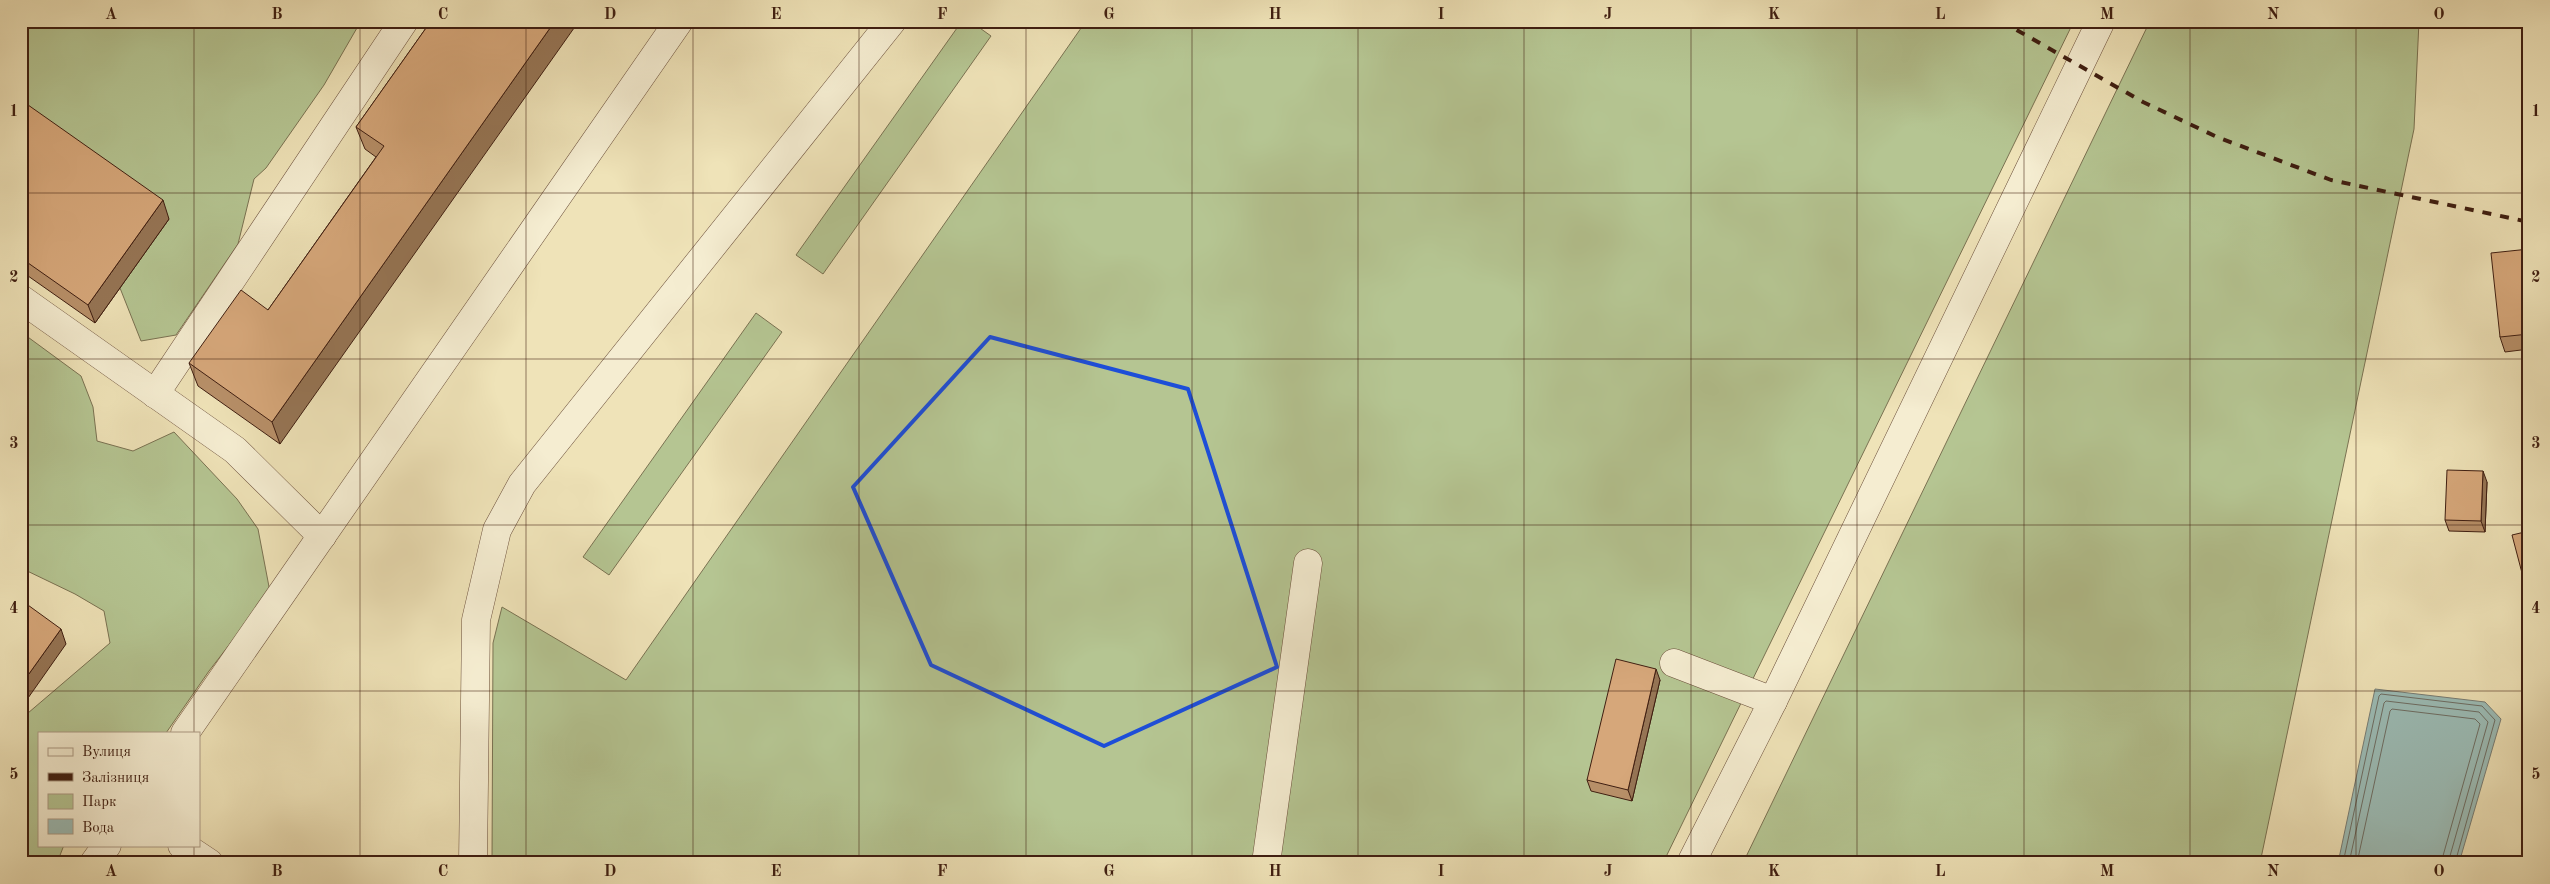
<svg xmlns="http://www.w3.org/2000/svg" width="2550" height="884" font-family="'Old Standard TT',serif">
  <rect width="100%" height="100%" fill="#efe3b8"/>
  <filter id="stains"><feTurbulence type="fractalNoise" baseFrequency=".004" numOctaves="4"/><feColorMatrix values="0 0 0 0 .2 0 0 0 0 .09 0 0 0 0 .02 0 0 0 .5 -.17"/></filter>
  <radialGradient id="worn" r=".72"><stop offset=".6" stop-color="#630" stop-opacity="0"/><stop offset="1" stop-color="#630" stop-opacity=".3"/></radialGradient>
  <g fill="#b5c592" stroke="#7a7252">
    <path d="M 21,21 L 361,21 L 324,85 L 266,168 L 254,179 L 238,244 L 176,335 L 141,341 L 120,288 L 21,156 Z"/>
    <path d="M 962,21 L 970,21 L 991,36 L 823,274 L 796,255 Z"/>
    <path d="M 1086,21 L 2074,21 L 1663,863 L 492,863 L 493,643 L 502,607 L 626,680 Z"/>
    <path d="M 2150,21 L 2419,21 L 2414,129 L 2260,863 L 1743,863 Z"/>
    <path d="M 756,313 L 782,332 L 609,575 L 583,557 Z"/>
    <path d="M 21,332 L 81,376 L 93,407 L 97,441 L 133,451 L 174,432 L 237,499 L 258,529 L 270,592 L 209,671 L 166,733 L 39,733 L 39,845 L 64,845 L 57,863 L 21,863 L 21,719 L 110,643 L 104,611 L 75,594 L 21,568 Z"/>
  </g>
  <path fill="#9cbdb7" stroke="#777d75" d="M 2375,689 L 2485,702 L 2501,719 L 2459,863 L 2338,863 Z"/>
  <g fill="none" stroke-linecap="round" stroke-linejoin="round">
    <g stroke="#6e6e64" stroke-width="1">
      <path d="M 2343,863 L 2379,696 L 2381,694 L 2482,706 L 2495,720 L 2455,863"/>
      <path d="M 2349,863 L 2384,703 L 2386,701 L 2479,712 L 2488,722 L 2448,863"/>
      <path d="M 2357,863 L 2390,711 L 2392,709 L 2475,719 L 2480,724 L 2441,863"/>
    </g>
    <g stroke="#6b4f3b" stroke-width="29">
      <g id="minor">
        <path d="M 21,299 L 235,450 L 322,536"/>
        <path d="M 155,394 L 404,21"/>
        <path d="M 1674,663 L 1773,701"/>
        <path d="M 185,733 L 679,21"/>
        <path d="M 182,845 L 209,863"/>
        <path d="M 94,863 L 107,845"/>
        <path d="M 473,863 L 476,620 L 497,530 L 522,484 L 892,21"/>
        <path d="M 1266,863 L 1308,563"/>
        <path d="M 1691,863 L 1773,701 L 2101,21"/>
      </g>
    </g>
    <use href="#minor" stroke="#f5edd1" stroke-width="28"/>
    <path stroke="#3f1e11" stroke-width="4" stroke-dasharray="9 9" stroke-linecap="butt" d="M 2001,21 L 2143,102 L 2217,137 L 2331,180 L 2529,222"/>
  </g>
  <g fill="#b89069" stroke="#3f1e11">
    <path d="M 431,21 L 280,444 L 198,386 L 189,363 L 268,310 L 376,157 L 365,149 L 356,127 Z"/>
    <path d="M 21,100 L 169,219 L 95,323 L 21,271 Z"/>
    <path d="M 2529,249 L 2529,349 L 2505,352 L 2500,337 Z"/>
    <path d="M 2487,482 L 2485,532 L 2449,531 L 2445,520 Z"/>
    <path d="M 2529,531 L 2529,583 L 2526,583 L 2522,573 Z"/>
    <path d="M 1660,680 L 1632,801 L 1591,791 L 1587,780 Z"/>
  </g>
  <g fill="#967555" stroke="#3f1e11">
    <path d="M 555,21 L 579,21 L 280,444 L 272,422 Z"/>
    <path d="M 163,200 L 169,219 L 95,323 L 88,305 Z"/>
    <path d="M 2483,471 L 2487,482 L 2485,532 L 2481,521 Z"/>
    <path d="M 61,629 L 66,644 L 21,708 L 21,685 Z"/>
    <path d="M 1656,669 L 1660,680 L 1632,801 L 1628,790 Z"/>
  </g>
  <g fill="#d6a77a" stroke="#3f1e11">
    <path d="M 431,21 L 555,21 L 272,422 L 189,363 L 241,290 L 268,310 L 384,146 L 356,127 Z"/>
    <path d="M 21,100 L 163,200 L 88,305 L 21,258 Z"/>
    <path d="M 2529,249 L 2529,334 L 2500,337 L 2491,253 Z"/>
    <path d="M 2447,470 L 2483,471 L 2481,521 L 2445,520 Z"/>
    <path d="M 2529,531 L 2529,571 L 2522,573 L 2512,535 Z"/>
    <path d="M 21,600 L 61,629 L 21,685 Z"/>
    <path d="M 1616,659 L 1656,669 L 1628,790 L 1587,780 Z"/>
  </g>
  <path fill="none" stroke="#1d4ed8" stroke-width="4" stroke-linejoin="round" d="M 990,337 L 1188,389 L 1277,667 L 1104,746 L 931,665 L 853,487 Z"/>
  <path fill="none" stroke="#3f1e11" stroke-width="1" stroke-opacity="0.55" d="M 194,21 L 194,733M 360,21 L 360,863M 526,21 L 526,863M 693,21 L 693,863M 859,21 L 859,863M 1026,21 L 1026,863M 1192,21 L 1192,863M 1358,21 L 1358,863M 1524,21 L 1524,863M 1691,21 L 1691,863M 1857,21 L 1857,863M 2024,21 L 2024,863M 2190,21 L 2190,863M 2356,21 L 2356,863M 21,193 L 2529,193M 21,359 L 2529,359M 21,525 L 2529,525M 21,691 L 2529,691M 194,845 L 194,863"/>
  <rect width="2550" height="884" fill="none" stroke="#efe3b8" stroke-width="55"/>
  <rect x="38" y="732" width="162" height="115" fill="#f5edd1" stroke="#ac9a84"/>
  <rect x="48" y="748" width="25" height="8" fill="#f5edd1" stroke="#ac9a84"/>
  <text x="82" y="756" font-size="15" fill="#3f1e11">Вулиця</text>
  <rect x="48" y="773" width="25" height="8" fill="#3f1e11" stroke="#ac9a84"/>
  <text x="82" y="782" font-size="15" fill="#3f1e11">Залізниця</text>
  <rect x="48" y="794" width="25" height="15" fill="#b5c592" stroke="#ac9a84"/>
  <text x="82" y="806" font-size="15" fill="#3f1e11">Парк</text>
  <rect x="48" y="819" width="25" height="15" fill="#9cbdb7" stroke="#ac9a84"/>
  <text x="82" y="832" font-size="15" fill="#3f1e11">Вода</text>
  <rect x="28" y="28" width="2494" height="828" fill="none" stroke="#3f1e11" stroke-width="2"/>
  <g font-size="16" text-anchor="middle" font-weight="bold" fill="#3f1e11">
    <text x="111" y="19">A</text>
    <text x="277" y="19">B</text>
    <text x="443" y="19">C</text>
    <text x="610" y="19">D</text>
    <text x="776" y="19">E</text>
    <text x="942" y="19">F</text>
    <text x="1109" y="19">G</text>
    <text x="1275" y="19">H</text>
    <text x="1441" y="19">I</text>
    <text x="1608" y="19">J</text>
    <text x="1774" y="19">K</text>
    <text x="1940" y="19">L</text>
    <text x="2107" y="19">M</text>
    <text x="2273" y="19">N</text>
    <text x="2439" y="19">O</text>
    <text x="14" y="116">1</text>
    <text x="2536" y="116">1</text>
    <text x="14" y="282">2</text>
    <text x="2536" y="282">2</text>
    <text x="14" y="448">3</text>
    <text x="2536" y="448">3</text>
    <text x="14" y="613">4</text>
    <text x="2536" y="613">4</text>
    <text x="14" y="779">5</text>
    <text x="2536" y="779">5</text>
    <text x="111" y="876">A</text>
    <text x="277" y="876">B</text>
    <text x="443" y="876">C</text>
    <text x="610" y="876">D</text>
    <text x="776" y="876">E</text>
    <text x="942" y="876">F</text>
    <text x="1109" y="876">G</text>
    <text x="1275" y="876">H</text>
    <text x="1441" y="876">I</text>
    <text x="1608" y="876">J</text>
    <text x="1774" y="876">K</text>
    <text x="1940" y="876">L</text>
    <text x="2107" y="876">M</text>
    <text x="2273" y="876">N</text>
    <text x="2439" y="876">O</text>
  </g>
  <rect width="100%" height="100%" filter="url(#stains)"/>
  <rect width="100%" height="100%" fill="url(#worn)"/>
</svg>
